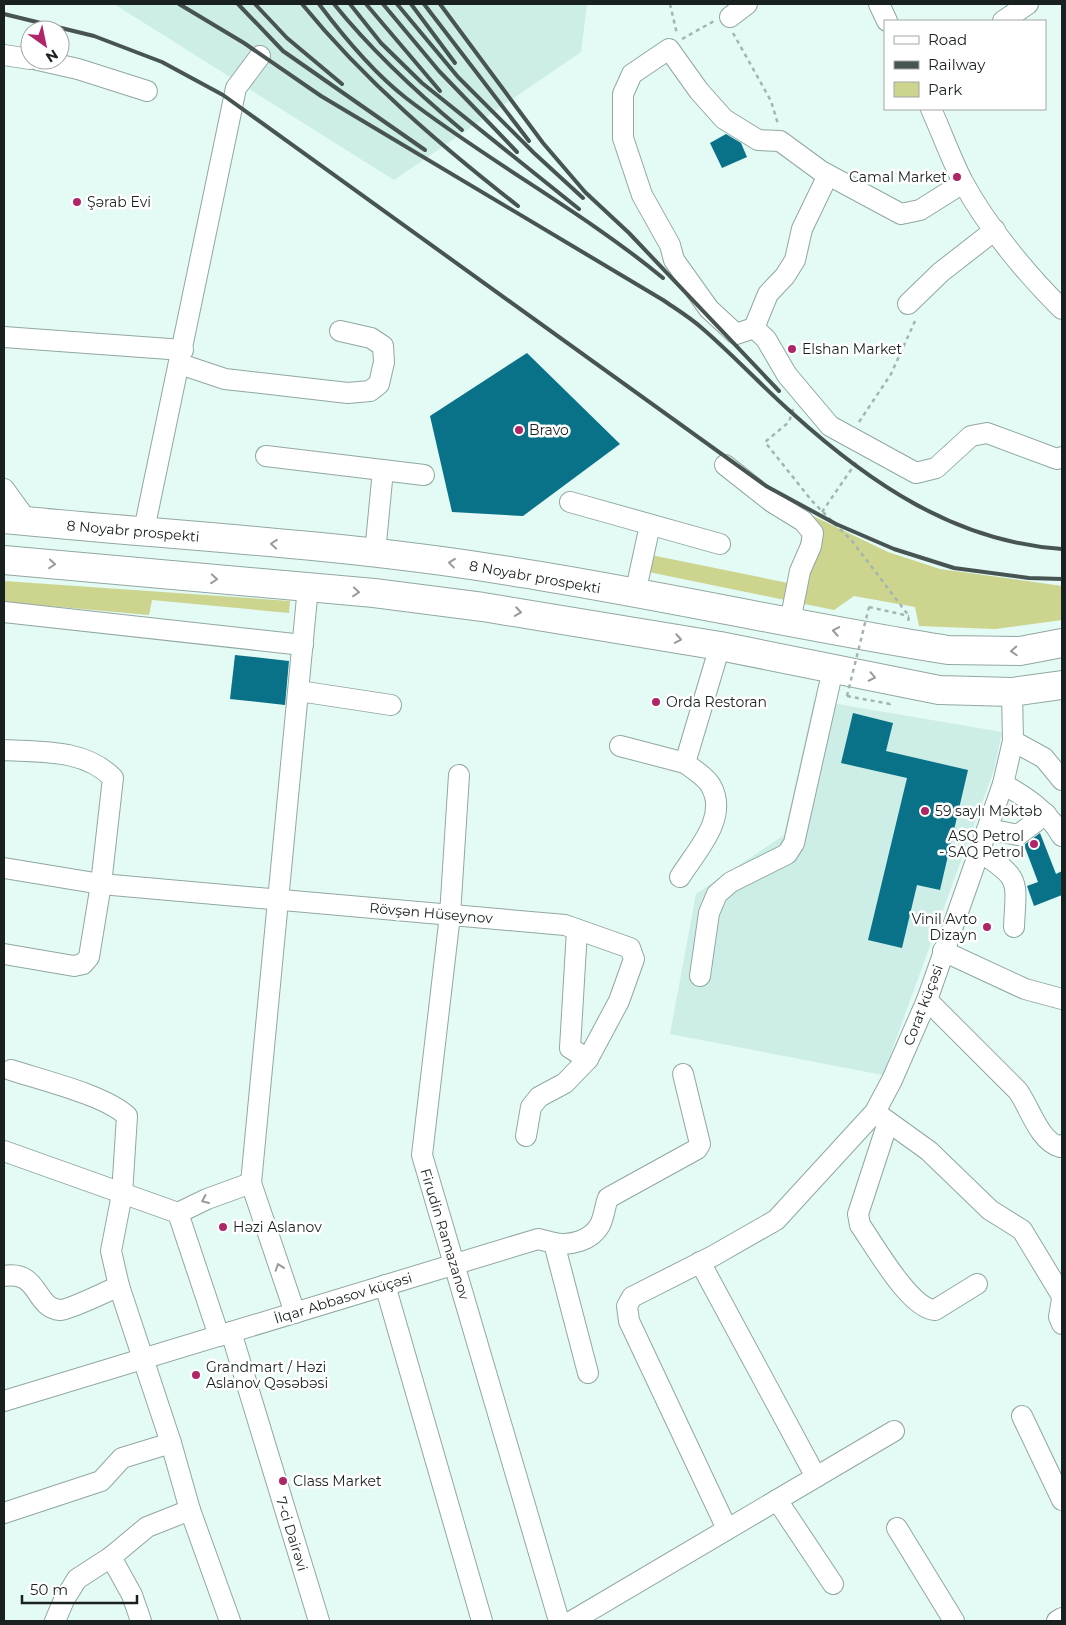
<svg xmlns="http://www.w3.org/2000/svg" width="1066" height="1625" font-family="Montserrat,sans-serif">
  <rect width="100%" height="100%" fill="#e3faf5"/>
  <g fill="#cdede7">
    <path d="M 114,4 L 587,4 L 581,52 L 394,180 Z"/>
    <path d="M 814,700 L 1002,732 L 994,770 L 883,1075 L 670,1034 L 696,894 L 784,835 Z"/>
  </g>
  <g fill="#ccd48e">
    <path d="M 809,514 L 888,552 L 940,569 L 1062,586 L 1062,620 L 995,629 L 919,626 L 915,607 L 854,596 L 834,610 L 644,571 L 646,554 L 788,583 Z"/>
    <path d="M 4,581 L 290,601 L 289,613 L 152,600 L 149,615 L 4,602 Z"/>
  </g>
  <g fill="#097288">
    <path d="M 726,134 L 741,143 L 747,157 L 722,168 L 710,143 Z"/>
    <path d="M 527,353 L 620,444 L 523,516 L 452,512 L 430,416 Z"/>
    <path d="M 235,655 L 289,661 L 285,705 L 230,699 Z"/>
    <path d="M 853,713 L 893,723 L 886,751 L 968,770 L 940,890 L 917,885 L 902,948 L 868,940 L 907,778 L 841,763 Z"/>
    <path d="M 1040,833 L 1056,874 L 1062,871 L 1062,895 L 1034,906 L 1027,886 L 1038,882 L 1024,845 Z"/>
  </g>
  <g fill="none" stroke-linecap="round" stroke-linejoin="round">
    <g stroke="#91a7a3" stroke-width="22">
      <g id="minor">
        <path d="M 879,4 L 887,21"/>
        <path d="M 730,17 L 747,4"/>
        <path d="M 1003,21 L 1028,4"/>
        <path d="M 4,55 L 30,59"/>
        <path d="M 38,60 L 78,69 L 147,91"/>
        <path d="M 931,109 C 942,133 951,159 963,182 C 986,225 1028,276 1062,309"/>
        <path d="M 963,183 L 920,210 L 901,214 L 821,171 L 780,141 L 758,140 L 724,119 L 699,91 L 669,49 L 632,74 L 623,94 L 623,138 L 642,195 L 670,245 L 674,260 L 709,309 L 736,334 L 754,328 L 766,339 L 787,375 L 830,426 L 916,473 L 936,468 L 971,436 L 987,433 L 1057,459 L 1062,457"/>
        <path d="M 908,304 L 941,272 L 995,230"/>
        <path d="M 754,328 L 768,294 L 785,276 L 795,260 L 802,229 L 828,175"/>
        <path d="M 4,337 L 183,350"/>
        <path d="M 180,364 L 225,379 L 348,393 L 370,391 L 379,384 L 384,362 L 383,346 L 371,338 L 340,331"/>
        <path d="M 266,456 L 424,475"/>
        <path d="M 725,465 L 772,502 L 803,521 L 813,533 L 811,546 L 800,571 L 790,622"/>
        <path d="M 4,489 L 28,522"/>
        <path d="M 570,502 L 720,544"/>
        <path d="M 144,530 L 236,88 L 260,56"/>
        <path d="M 375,553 L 383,470"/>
        <path d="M 635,594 L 650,525"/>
        <path d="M 4,612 L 303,645"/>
        <path d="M 299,691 L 391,705"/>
        <path d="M 1013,741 L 1044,758 L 1062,780"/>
        <path d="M 620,746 L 685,763"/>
        <path d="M 4,750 C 41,752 85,749 113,778 L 101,884 L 89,957 L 83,964 L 74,966 L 4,954"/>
        <path d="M 459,775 L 450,915 L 422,1155 L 559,1621"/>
        <path d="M 1003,784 C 1028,798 1047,811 1062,836"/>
        <path d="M 988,829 L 1018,835 L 1046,814"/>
        <path d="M 980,852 C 1022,879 1016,880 1014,927"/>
        <path d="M 4,868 L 101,884 L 565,925 L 630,948 L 634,959 L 619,1001 L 588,1059 L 565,1083 L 539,1097 L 531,1107 L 526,1136"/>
        <path d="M 680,877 C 696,851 729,818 711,786 C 707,778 693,769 685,763 L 720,646"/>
        <path d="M 577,930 L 570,1048 L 588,1059"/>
        <path d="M 943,951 L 1025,989 L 1062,999"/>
        <path d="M 700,976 L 709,913 L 717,894 L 731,882 L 787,854 L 794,843 L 833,669"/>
        <path d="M 927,1000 L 1018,1091 C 1030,1108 1039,1141 1060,1147 L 1062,1145"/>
        <path d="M 11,1070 C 41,1080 105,1095 127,1116 L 122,1194 L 111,1251 L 119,1286 L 171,1443 L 190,1510 L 230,1621"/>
        <path d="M 879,1115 L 929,1151 L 990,1210 L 1022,1230 L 1062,1296"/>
        <path d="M 888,1122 L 858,1214 L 860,1225 C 875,1246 910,1309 935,1310 L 977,1284"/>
        <path d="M 4,1151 L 178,1213"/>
        <path d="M 554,1243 C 570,1246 591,1241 600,1225 C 604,1217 605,1206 608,1198 L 697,1149 L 700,1144 L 683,1074"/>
        <path d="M 700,1262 L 816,1477"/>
        <path d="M 4,1276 C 40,1270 34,1308 60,1310 C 69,1310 108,1291 119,1286"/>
        <path d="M 385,1285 L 482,1621"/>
        <path d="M 1062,1299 L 1059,1317 L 1062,1324"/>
        <path d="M 295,1313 L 251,1183 L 308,587"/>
        <path d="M 231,1332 L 319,1621"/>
        <path d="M 219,1336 L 178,1213 L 207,1199 L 251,1183"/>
        <path d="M 4,1401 L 538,1239 L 554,1243 L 588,1373"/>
        <path d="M 1022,1416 L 1062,1500"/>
        <path d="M 777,1500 L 833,1584"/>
        <path d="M 4,1513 L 101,1481 L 122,1458 L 171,1443"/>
        <path d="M 897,1528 L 954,1621"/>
        <path d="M 727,1529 L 629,1321 L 627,1306 L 632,1297 L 713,1256 L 776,1220 L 875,1112 L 892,1080 L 927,1000 L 1003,784 L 1013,741 L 1012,692"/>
        <path d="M 111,1557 L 132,1595 L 141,1621"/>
        <path d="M 55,1621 L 64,1600 L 77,1579 L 111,1557 L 147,1527 L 190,1510"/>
        <path d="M 572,1621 L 894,1431"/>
        <path d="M 1057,1621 L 1062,1618"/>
      </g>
    </g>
    <g stroke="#91a7a3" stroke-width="30">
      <g id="highway">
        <path d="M 4,519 C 166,535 329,543 490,568 C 644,591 795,626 948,650 L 1020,651 L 1062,643"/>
        <path d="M 4,560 L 374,593 L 483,607 L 720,646 L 939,690 L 1012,692 L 1062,685"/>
      </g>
    </g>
    <g stroke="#a3b5b1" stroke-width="2.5" stroke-dasharray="4 4" stroke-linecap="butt">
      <path d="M 670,4 L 677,34"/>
      <path d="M 733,33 L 771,101 L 778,124"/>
      <path d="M 682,39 L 714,21"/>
      <path d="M 793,409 L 789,422 L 765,442 L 812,501 L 852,541 L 909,616 L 908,622"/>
      <path d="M 859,422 L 891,374 L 915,321"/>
      <path d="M 822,512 L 857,461"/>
      <path d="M 869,607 L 909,616"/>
      <path d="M 847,696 L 890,704 L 891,702"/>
    </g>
    <use href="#minor" stroke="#fff" stroke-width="20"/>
    <use href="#highway" stroke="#fff" stroke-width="28"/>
    <g stroke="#485452" stroke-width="4">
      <path d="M 179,4 L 244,43 L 321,96 L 663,300 C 676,309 691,318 703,329 C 733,355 761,385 791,412 C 868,482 955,542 1062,549"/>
      <path d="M 238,4 L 283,51 L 425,150"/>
      <path d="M 255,4 L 287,38 L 342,84"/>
      <path d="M 302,4 C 365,81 440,145 518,206"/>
      <path d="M 319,4 C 343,36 374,73 406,98 C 489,162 582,211 663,278"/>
      <path d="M 334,4 C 372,51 415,91 462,130"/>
      <path d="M 350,4 L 381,43 L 422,83 L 579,209"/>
      <path d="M 366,4 L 440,91"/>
      <path d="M 383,4 L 439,71 L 517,152"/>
      <path d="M 397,4 L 458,77 L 534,153 L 583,198"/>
      <path d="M 411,4 L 455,63"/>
      <path d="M 424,4 L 529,141"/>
      <path d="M 440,4 L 543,143 L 585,192 L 629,233 L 779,391"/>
      <path d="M 4,14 L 94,36 L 162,62 L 223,95 L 766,486 L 836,524 L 894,549 L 954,568 L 1029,578 L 1062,579"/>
    </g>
    <path stroke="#a3b5b1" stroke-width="2.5" stroke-dasharray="4 4" stroke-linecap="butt" d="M 847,696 L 869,607"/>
  </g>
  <defs><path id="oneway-chevron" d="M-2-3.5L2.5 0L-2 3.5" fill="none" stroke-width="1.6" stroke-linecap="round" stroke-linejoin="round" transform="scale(1.25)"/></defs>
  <g stroke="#989b9b">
    <use href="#oneway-chevron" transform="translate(274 544) rotate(-175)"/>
    <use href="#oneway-chevron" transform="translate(452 563) rotate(-173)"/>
    <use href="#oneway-chevron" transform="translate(52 564) rotate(5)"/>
    <use href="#oneway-chevron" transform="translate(214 579) rotate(5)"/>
    <use href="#oneway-chevron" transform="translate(356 592) rotate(5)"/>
    <use href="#oneway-chevron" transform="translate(518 612) rotate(9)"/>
    <use href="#oneway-chevron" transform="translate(836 631) rotate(-170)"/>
    <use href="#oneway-chevron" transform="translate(678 639) rotate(10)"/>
    <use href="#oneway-chevron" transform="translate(1014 651) rotate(177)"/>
    <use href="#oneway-chevron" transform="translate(872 677) rotate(12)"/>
    <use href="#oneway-chevron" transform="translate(205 1200) rotate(156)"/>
    <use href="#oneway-chevron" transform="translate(279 1267) rotate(-109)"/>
  </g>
  <g fill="#af2668" stroke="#fff" stroke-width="2">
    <circle cx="957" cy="177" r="5"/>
    <circle cx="77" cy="202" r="5"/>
    <circle cx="792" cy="349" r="5"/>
    <circle cx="519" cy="430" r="5"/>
    <circle cx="656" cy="702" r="5"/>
    <circle cx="925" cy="811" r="5"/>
    <circle cx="1034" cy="844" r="5"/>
    <circle cx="987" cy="927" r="5"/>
    <circle cx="223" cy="1227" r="5"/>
    <circle cx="196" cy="1375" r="5"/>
    <circle cx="283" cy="1481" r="5"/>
  </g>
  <g text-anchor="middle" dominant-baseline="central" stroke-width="5" stroke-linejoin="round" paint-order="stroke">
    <g font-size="14" fill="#192120" stroke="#fff" text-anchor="start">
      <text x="947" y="177" text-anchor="end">Camal Market</text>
      <text x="87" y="202">Şərab Evi</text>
      <text x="802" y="349">Elshan Market</text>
      <text x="529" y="430">Bravo</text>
      <text x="666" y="702">Orda Restoran</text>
      <text x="935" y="811">59 saylı Məktəb</text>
      <text x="1024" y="836" text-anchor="end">ASQ Petrol<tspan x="1024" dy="16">- SAQ Petrol</tspan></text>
      <text x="977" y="919" text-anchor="end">Vinil Avto<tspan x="977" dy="16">Dizayn</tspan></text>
      <text x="233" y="1227">Həzi Aslanov</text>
      <text x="206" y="1367">Grandmart / Həzi<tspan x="206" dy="16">Aslanov Qəsəbəsi</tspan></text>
      <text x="293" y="1481">Class Market</text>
    </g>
    <g font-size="14" fill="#192120" stroke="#fff">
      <text transform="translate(133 531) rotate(5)">8 Noyabr prospekti</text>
      <text transform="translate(535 577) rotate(10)">8 Noyabr prospekti</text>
      <text transform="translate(431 913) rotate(5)">Rövşən Hüseynov</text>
      <text transform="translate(923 1005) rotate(-69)">Corat küçəsi</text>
      <text transform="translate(445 1234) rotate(73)">Firudin Ramazanov</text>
      <text transform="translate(343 1298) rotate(-17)">İlqar Abbasov küçəsi</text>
      <text transform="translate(292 1534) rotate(73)">7-ci Dairəvi</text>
    </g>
  </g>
  <rect width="1066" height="1625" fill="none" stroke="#192120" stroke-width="10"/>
  <rect x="884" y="20" width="162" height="90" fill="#ffffff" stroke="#a3a6a6"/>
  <rect x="894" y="36" width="25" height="8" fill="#ffffff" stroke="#a3a6a6"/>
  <text x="928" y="45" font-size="15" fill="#192120">Road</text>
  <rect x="894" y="61" width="25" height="8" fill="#485452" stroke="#a3a6a6"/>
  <text x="928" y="70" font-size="15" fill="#192120">Railway</text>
  <rect x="894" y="82" width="25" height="15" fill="#ccd48e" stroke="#a3a6a6"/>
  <text x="928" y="95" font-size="15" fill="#192120">Park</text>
  <g transform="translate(45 45) rotate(147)"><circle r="24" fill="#ffffff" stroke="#a3a6a6"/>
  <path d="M0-4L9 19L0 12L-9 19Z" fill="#af2668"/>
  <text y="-8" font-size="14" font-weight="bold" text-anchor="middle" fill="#192120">N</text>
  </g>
  <path d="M22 1595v8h115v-8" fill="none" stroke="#192120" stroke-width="2.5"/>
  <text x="30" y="1595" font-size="15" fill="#192120" stroke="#ffffff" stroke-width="4" paint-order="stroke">50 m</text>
</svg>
